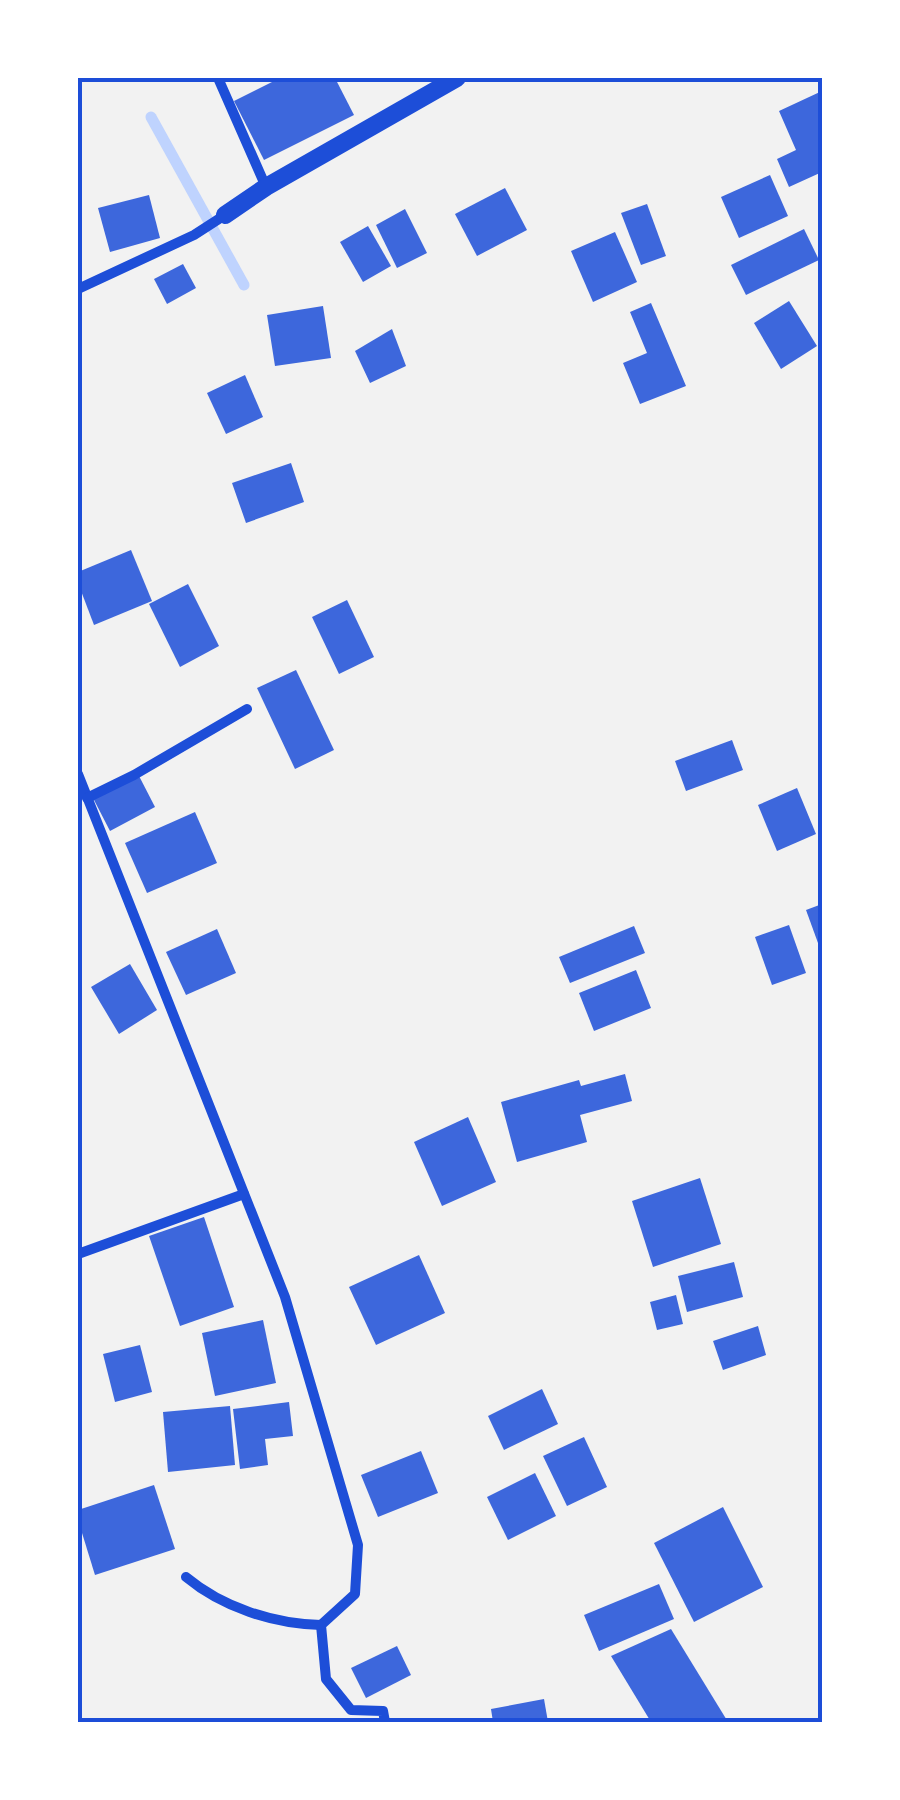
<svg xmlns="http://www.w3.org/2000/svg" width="900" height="1800" font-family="'Noto Sans',sans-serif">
  <rect width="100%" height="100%" fill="#f2f2f2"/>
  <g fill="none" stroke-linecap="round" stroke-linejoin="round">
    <path stroke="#bfd3fe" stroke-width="11" d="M 151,117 L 244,285"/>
  </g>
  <g fill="#3d67dc">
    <path d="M 280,78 L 335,78 L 354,115 L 264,160 L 234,101 Z"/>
    <path d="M 822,91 L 822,172 L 789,187 L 777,159 L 796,150 L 779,111 Z"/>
    <path d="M 770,175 L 788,216 L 739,238 L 721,197 Z"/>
    <path d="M 505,188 L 527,230 L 477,256 L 455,214 Z"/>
    <path d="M 149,195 L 160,238 L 110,252 L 98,208 Z"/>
    <path d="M 647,204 L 666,256 L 641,265 L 621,213 Z"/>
    <path d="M 405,209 L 427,253 L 397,268 L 376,225 Z"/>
    <path d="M 368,226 L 391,266 L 363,282 L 340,242 Z"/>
    <path d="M 804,229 L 819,260 L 746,295 L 731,265 Z"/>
    <path d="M 615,232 L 637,282 L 593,302 L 571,251 Z"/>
    <path d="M 183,264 L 196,288 L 167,304 L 154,279 Z"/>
    <path d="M 789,301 L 817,346 L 781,369 L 754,323 Z"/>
    <path d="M 651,303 L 686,386 L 640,404 L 623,363 L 647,353 L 630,312 Z"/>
    <path d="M 323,306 L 331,358 L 275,366 L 267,315 Z"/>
    <path d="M 392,329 L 406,366 L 370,383 L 355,351 Z"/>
    <path d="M 245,375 L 263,417 L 226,434 L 207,393 Z"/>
    <path d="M 291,463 L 304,502 L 246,523 L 232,483 Z"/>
    <path d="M 131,550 L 152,601 L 94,625 L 78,583 L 78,572 Z"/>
    <path d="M 188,584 L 219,646 L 180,667 L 149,604 Z"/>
    <path d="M 347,600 L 374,657 L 339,674 L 312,617 Z"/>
    <path d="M 296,670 L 334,750 L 295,769 L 257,688 Z"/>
    <path d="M 732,740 L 743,770 L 686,791 L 675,761 Z"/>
    <path d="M 138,774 L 155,807 L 110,831 L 93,798 Z"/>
    <path d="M 797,788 L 816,834 L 777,851 L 758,805 Z"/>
    <path d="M 195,812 L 217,863 L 147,893 L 125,843 Z"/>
    <path d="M 822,904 L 822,954 L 806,910 Z"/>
    <path d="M 789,925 L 806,973 L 772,985 L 755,937 Z"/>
    <path d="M 634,926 L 645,953 L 570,983 L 559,957 Z"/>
    <path d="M 217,929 L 236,973 L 186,995 L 166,952 Z"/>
    <path d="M 130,964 L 157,1010 L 119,1034 L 91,987 Z"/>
    <path d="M 636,970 L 651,1008 L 594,1031 L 579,993 Z"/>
    <path d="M 625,1074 L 632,1101 L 580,1115 L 587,1142 L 517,1162 L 501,1102 L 579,1080 L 581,1086 Z"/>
    <path d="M 468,1117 L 496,1182 L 442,1206 L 414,1142 Z"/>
    <path d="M 700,1178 L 721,1244 L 653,1267 L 632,1201 Z"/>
    <path d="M 204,1217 L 234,1307 L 180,1326 L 149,1236 Z"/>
    <path d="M 419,1255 L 445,1313 L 376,1345 L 349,1287 Z"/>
    <path d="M 734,1262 L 743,1297 L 687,1312 L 678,1276 Z"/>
    <path d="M 676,1295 L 683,1324 L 657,1330 L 650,1302 Z"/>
    <path d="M 263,1320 L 276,1383 L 215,1396 L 202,1333 Z"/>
    <path d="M 758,1326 L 766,1355 L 723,1370 L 713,1341 Z"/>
    <path d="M 140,1345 L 152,1392 L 115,1402 L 103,1354 Z"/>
    <path d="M 542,1389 L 558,1424 L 504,1450 L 488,1416 Z"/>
    <path d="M 289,1402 L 293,1436 L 265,1439 L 268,1465 L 240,1469 L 233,1409 Z"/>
    <path d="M 230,1406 L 235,1465 L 168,1472 L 163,1412 Z"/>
    <path d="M 584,1437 L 607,1487 L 567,1506 L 543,1456 Z"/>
    <path d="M 421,1451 L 438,1493 L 378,1517 L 361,1475 Z"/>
    <path d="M 535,1473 L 556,1516 L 508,1540 L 487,1497 Z"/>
    <path d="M 154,1485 L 175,1549 L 95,1575 L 78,1520 L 78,1510 Z"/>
    <path d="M 723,1507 L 763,1587 L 694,1622 L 654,1543 Z"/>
    <path d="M 659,1584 L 674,1619 L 599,1651 L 584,1615 Z"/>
    <path d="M 671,1629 L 728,1722 L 651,1722 L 611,1656 Z"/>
    <path d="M 397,1646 L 411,1675 L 366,1698 L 351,1668 Z"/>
    <path d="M 544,1699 L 548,1722 L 493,1722 L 491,1709 Z"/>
  </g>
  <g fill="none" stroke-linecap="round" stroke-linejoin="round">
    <g stroke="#1d4ed8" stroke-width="10">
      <path d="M 218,78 L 266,187"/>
      <path d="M 78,289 L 194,235 L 225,215"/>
      <path d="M 78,774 L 285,1297 L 358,1545 L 355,1594 L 321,1625 L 326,1679 L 351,1710 L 383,1711 L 385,1722"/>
      <path d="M 87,798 L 134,775 L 247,709"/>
      <path d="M 78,1254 L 244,1194"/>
      <path d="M 186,1577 C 222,1607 273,1624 321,1625"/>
    </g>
    <path stroke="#1d4ed8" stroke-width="18" d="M 225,215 L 266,187 L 457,78"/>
  </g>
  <rect width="900" height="1800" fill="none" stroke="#ffffff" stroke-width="160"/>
  <rect x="80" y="80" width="740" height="1640" fill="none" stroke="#1d4ed8" stroke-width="4"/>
</svg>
